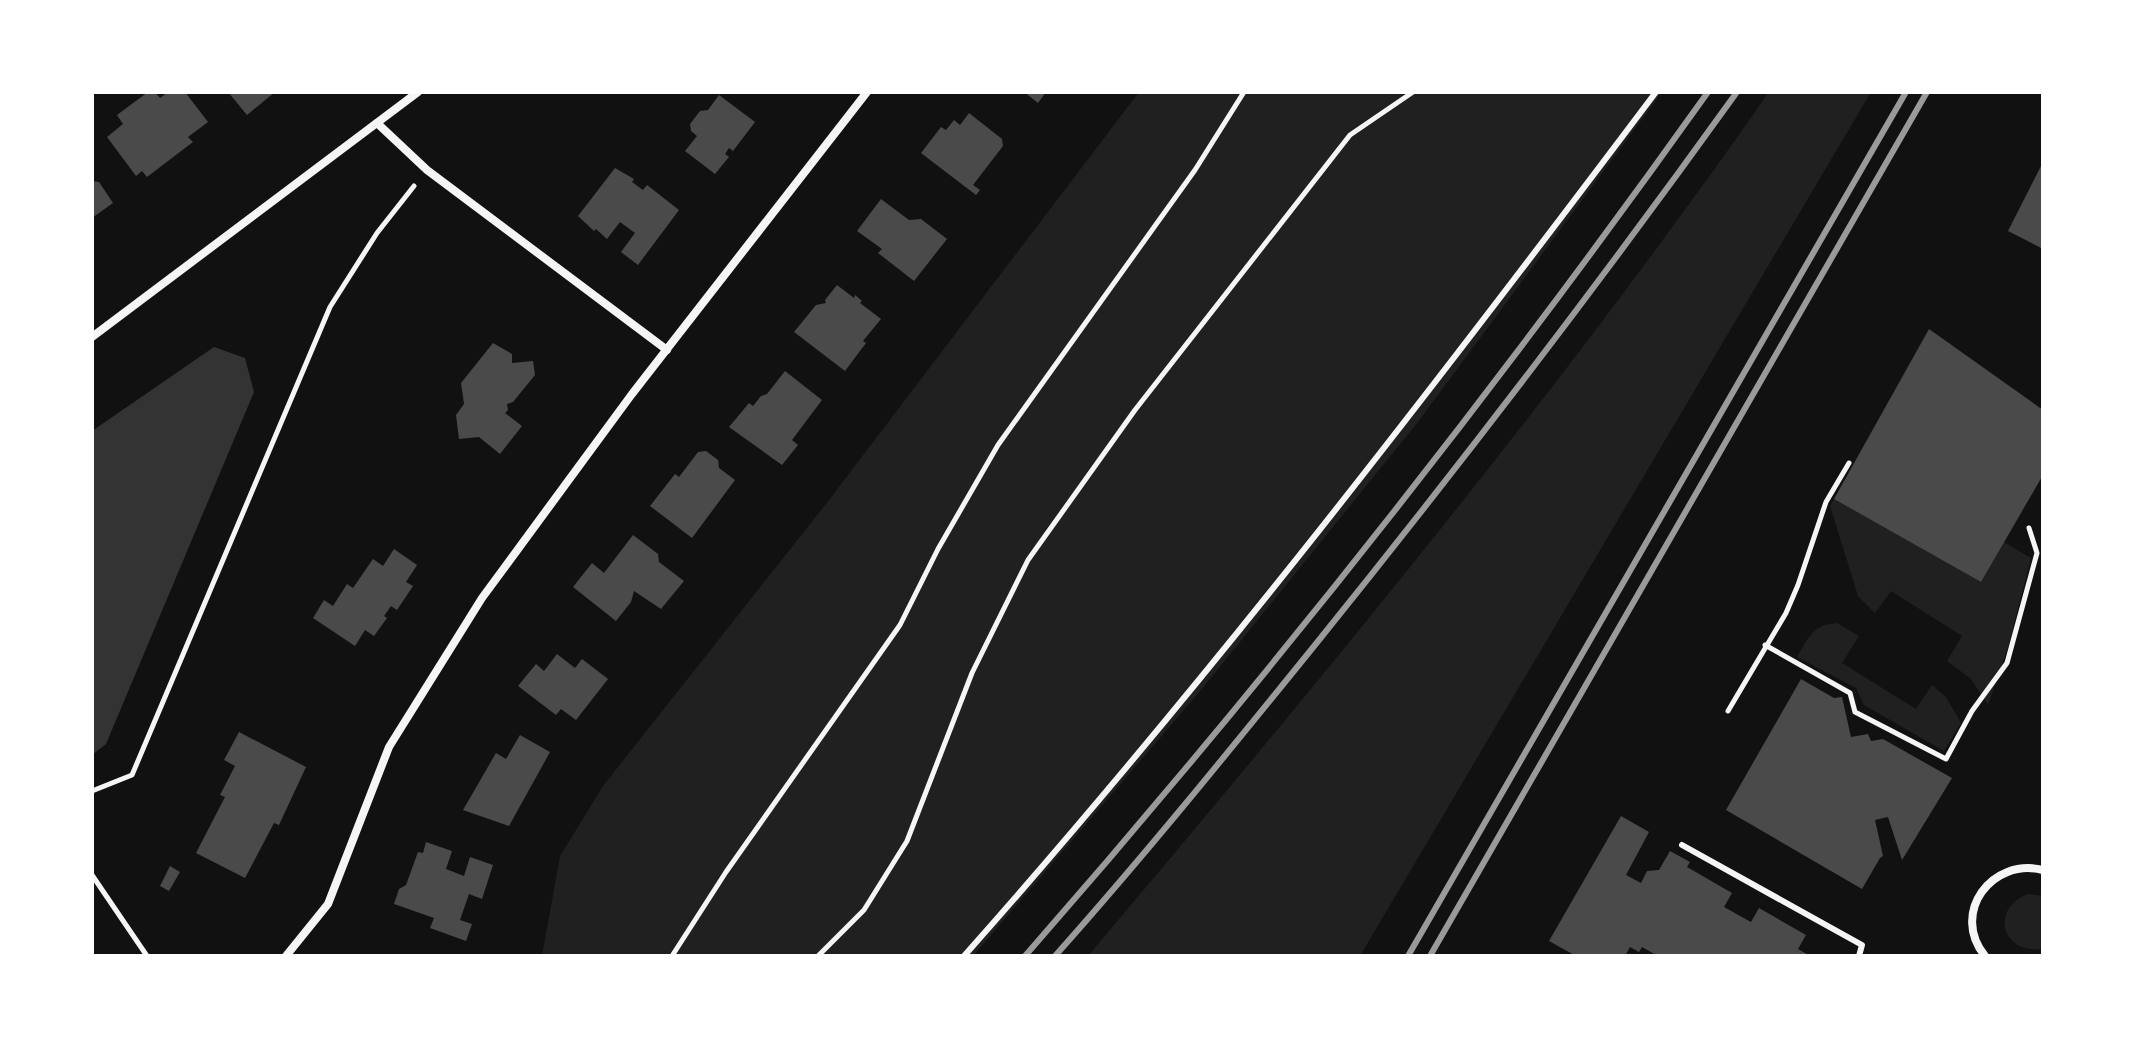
<svg xmlns="http://www.w3.org/2000/svg" width="2135" height="1048" font-family="Helvetica,sans-serif">
  <rect width="100%" height="100%" fill="#111"/>
  <g fill="#202020">
    <path d="M 1139,92 L 1662,92 L 1418,422 L 1201,690 L 973,956 L 542,956 L 560,856 L 603,786 L 829,500 Z"/>
    <path d="M 1769,92 L 1871,92 L 1360,956 L 1088,956 C 1324,676 1559,393 1769,92 Z"/>
    <path d="M 1834,499 L 1981,582 L 2004,542 L 2031,558 L 2008,647 L 1988,705 L 1971,679 L 1947,661 L 1962,636 L 1891,591 L 1875,613 L 1858,596 L 1830,506 Z"/>
    <path d="M 1837,623 L 1859,636 L 1842,663 L 1916,709 L 1932,685 L 1946,697 L 1961,723 L 1944,751 L 1864,705 L 1856,688 L 1797,657 C 1809,637 1812,625 1837,623 Z"/>
    <path d="M 2028,894 L 2043,896 L 2041,949 C 2001,954 1990,908 2028,894 Z"/>
  </g>
  <path fill="#333" d="M 214,347 L 245,358 L 254,392 L 106,744 L 92,755 L 92,431 Z"/>
  <g fill="#4a4a4a">
    <path d="M 148,92 L 155,92 L 160,98 L 168,92 L 185,92 L 208,122 L 188,137 L 193,142 L 147,177 L 142,171 L 136,176 L 107,137 L 123,124 L 117,115 Z"/>
    <path d="M 228,92 L 275,92 L 247,115 Z"/>
    <path d="M 1024,92 L 1046,92 L 1038,103 Z"/>
    <path d="M 719,95 L 755,122 L 733,151 L 729,148 L 725,154 L 729,157 L 715,174 L 685,151 L 697,136 L 691,131 L 690,124 L 700,111 L 708,110 Z"/>
    <path d="M 969,113 L 1002,139 L 1003,146 L 973,185 L 980,190 L 976,195 L 921,153 L 941,127 L 946,130 L 954,120 L 960,125 Z"/>
    <path d="M 2043,162 L 2043,249 L 2008,231 Z"/>
    <path d="M 615,168 L 634,179 L 632,182 L 643,190 L 647,185 L 679,210 L 638,265 L 621,252 L 635,233 L 620,222 L 607,239 L 596,229 L 594,231 L 578,216 Z"/>
    <path d="M 92,181 L 99,182 L 113,203 L 92,218 Z"/>
    <path d="M 881,199 L 909,220 L 921,219 L 947,239 L 914,281 L 878,253 L 882,249 L 857,231 Z"/>
    <path d="M 837,285 L 854,298 L 855,295 L 862,301 L 860,303 L 881,319 L 863,341 L 866,343 L 845,371 L 794,332 L 816,305 L 826,303 L 825,300 Z"/>
    <path d="M 1929,329 L 2043,410 L 2043,475 L 1981,582 L 1834,499 Z"/>
    <path d="M 493,343 L 512,354 L 512,363 L 533,361 L 535,375 L 513,402 L 507,404 L 508,410 L 505,413 L 522,426 L 500,454 L 479,437 L 459,439 L 456,415 L 464,404 L 461,383 Z"/>
    <path d="M 785,371 L 822,400 L 792,440 L 798,445 L 782,465 L 729,427 L 749,403 L 753,406 L 761,396 L 767,394 Z"/>
    <path d="M 706,451 L 718,460 L 719,468 L 735,480 L 692,538 L 650,506 L 675,474 L 679,477 L 698,452 Z"/>
    <path d="M 633,535 L 658,554 L 659,562 L 684,581 L 661,609 L 634,591 L 631,602 L 616,621 L 573,587 L 592,563 L 604,573 Z"/>
    <path d="M 394,549 L 417,565 L 406,582 L 413,586 L 397,610 L 391,606 L 384,616 L 387,618 L 374,636 L 365,630 L 355,646 L 313,618 L 324,600 L 333,606 L 347,584 L 353,588 L 373,559 L 383,566 Z"/>
    <path d="M 557,654 L 575,668 L 582,659 L 608,679 L 576,720 L 561,709 L 556,715 L 518,686 L 536,664 L 544,671 Z"/>
    <path d="M 1801,679 L 1834,698 L 1842,697 L 1851,737 L 1868,734 L 1871,741 L 1883,739 L 1952,778 L 1902,860 L 1888,817 L 1875,820 L 1883,856 L 1880,858 L 1862,889 L 1726,810 Z"/>
    <path d="M 239,732 L 306,767 L 279,825 L 274,823 L 245,878 L 196,853 L 225,797 L 220,795 L 235,766 L 224,760 Z"/>
    <path d="M 520,735 L 550,752 L 509,826 L 463,810 L 496,753 L 506,759 Z"/>
    <path d="M 1621,816 L 1649,832 L 1626,875 L 1641,883 L 1647,871 L 1659,870 L 1670,851 L 1690,862 L 1687,867 L 1732,893 L 1724,907 L 1751,922 L 1759,908 L 1806,935 L 1798,949 L 1810,956 L 1658,956 L 1642,947 L 1639,952 L 1630,947 L 1625,956 L 1576,956 L 1549,941 Z"/>
    <path d="M 426,842 L 452,851 L 446,869 L 464,876 L 470,857 L 493,865 L 482,899 L 469,894 L 460,920 L 472,924 L 466,941 L 430,928 L 434,918 L 394,904 L 399,889 L 406,885 L 418,852 L 423,853 Z"/>
    <path d="M 170,866 L 180,872 L 169,891 L 160,886 Z"/>
  </g>
  <g fill="none" stroke-linecap="round" stroke-linejoin="round">
    <g stroke="#f5f5f5" stroke-width="5">
      <path d="M 1765,645 L 1850,693 L 1855,712 L 1946,759 L 1972,711 L 2007,663 L 2037,553 L 2029,528"/>
      <path d="M 1728,711 L 1786,613 L 1798,585 L 1826,502 L 1849,463"/>
      <path d="M 92,791 L 132,775 L 330,307 L 377,233 L 414,186"/>
      <path d="M 92,875 L 147,956"/>
      <path d="M 672,956 L 726,872 L 900,625 L 938,549 L 998,445 L 1195,170 L 1244,92"/>
      <path d="M 818,956 L 864,910 L 907,841 L 972,673 L 1028,560 L 1135,410 L 1350,135 L 1413,92"/>
    </g>
    <g stroke="#f5f5f5" stroke-width="6">
      <path d="M 1682,845 L 1862,945 L 1859,956"/>
      <path d="M 964,956 C 1209,680 1434,387 1656,92"/>
    </g>
    <g stroke="#f5f5f5" stroke-width="8">
      <path d="M 377,123 L 427,170 L 667,350"/>
      <path d="M 92,337 L 418,92"/>
      <path d="M 286,956 L 328,904 L 389,747 L 482,598 L 632,394 L 867,92"/>
      <path d="M 1985,956 C 1950,913 1992,857 2043,870"/>
    </g>
    <g stroke="#9a9a9a" stroke-width="6">
      <path d="M 1025,956 C 1267,680 1495,391 1708,92"/>
      <path d="M 1055,956 C 1145,855 1230,750 1315,645 C 1461,464 1602,280 1737,92"/>
      <path d="M 1408,956 L 1906,92"/>
      <path d="M 1430,956 L 1927,92"/>
    </g>
  </g>
  <rect width="2135" height="1048" fill="none" stroke="#ffffff" stroke-width="188"/>
</svg>
